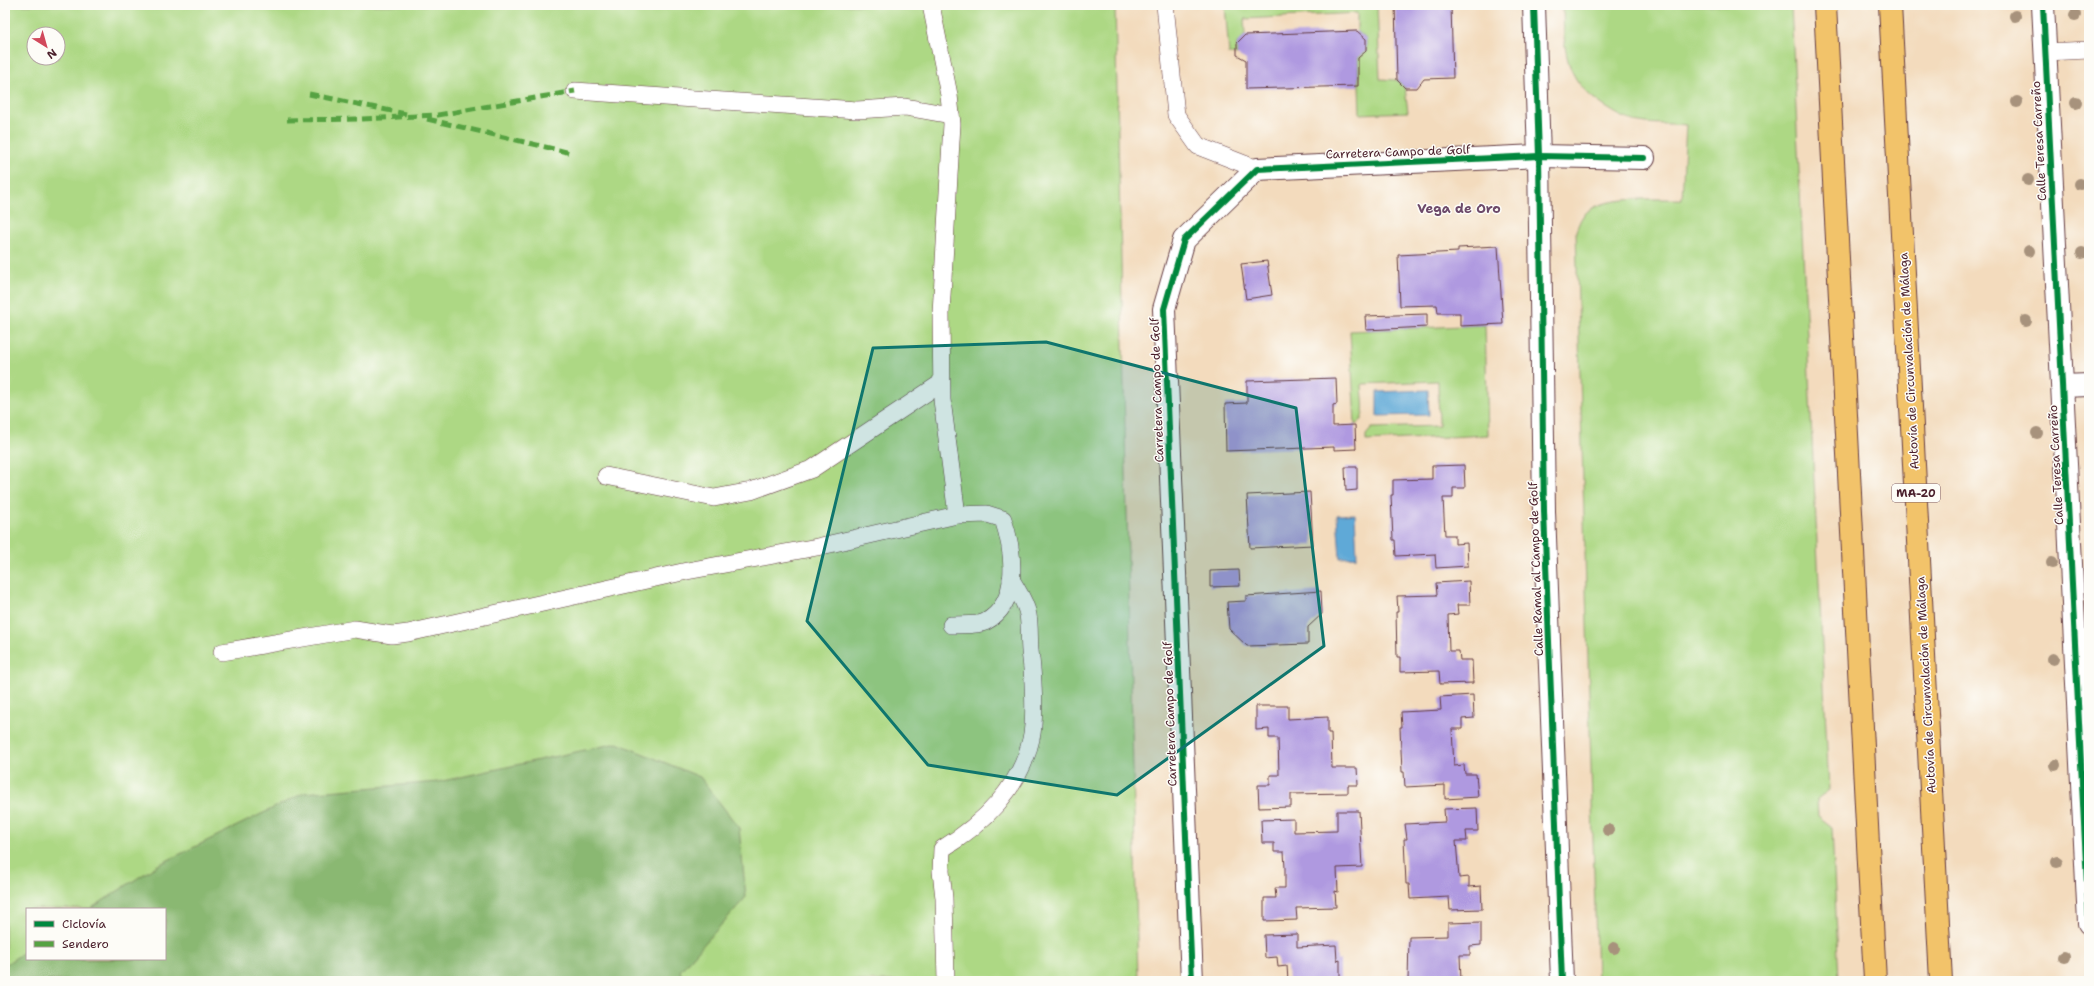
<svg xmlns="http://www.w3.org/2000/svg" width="2094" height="986" font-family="'Shantell Sans',sans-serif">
  <rect width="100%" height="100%" fill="#fdfcf7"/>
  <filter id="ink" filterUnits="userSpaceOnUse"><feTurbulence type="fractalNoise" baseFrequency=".025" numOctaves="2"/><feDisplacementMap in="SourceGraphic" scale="8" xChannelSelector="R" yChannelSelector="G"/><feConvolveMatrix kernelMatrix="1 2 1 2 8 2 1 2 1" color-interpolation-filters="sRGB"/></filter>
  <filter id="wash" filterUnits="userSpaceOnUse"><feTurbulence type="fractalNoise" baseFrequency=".012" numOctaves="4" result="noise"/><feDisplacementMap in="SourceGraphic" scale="16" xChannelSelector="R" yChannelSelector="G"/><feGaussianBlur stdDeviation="0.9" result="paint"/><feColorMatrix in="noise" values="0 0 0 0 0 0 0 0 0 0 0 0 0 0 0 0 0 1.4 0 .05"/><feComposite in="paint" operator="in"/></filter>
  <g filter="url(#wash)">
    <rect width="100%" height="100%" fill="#f3dbbd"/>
    <g fill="#add884" stroke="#7c7c58" fill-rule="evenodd">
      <path d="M 5,5 L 1115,5 L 1138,981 L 5,981 ZM 34,34 L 58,34 L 58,58 L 34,58 ZM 27,909 L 165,909 L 165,959 L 27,959 Z"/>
      <path d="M 1225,5 L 1377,5 L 1380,79 L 1397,80 L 1405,88 L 1408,112 L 1360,114 L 1358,58 L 1366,51 L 1366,39 L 1357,31 L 1357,13 L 1244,19 L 1245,35 L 1237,43 L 1237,55 L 1229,54 Z"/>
      <path d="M 1563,5 L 1791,5 L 1829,790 L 1817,799 L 1818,816 L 1832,827 L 1839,981 L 1597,981 L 1576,231 C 1578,226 1580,220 1583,216 C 1600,194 1656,200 1682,199 L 1686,125 C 1671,123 1655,125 1640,122 C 1627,121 1615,113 1604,106 C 1563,79 1564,50 1563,5 Z"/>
      <path d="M 1485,325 L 1488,435 L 1366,441 L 1366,435 L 1372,428 L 1439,426 L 1438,381 L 1362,384 C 1362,396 1368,420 1355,425 L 1350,331 Z"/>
    </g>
    <path fill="#8ab872" stroke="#6a6c4e" d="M 617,743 L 700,777 L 739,828 L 746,897 L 680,971 L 683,981 L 5,981 L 5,965 L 27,950 L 27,959 L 165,959 L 165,909 L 90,909 L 158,865 L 304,793 L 438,782 Z"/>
    <g fill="#5fa9d7" stroke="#546481">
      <path d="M 1428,390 L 1429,415 L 1377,416 L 1377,392 Z"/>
      <path d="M 1355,514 L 1357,557 L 1340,558 L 1337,515 Z"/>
    </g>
    <g id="blocks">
      <g fill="#af99e0">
        <path d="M 1395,5 L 1451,5 L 1453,78 L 1424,79 L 1417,88 L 1405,88 L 1397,80 Z"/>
        <path d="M 1357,31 L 1366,39 L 1366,51 L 1358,58 L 1358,86 L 1246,89 L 1246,60 L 1237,55 L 1237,43 L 1245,35 Z"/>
        <path d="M 1498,246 L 1503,324 L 1460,326 L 1460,313 L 1438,313 L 1437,305 L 1400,306 L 1398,255 L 1458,252 L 1458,248 Z"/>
        <path d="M 1267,261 L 1272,295 L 1246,299 L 1241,264 Z"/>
        <path d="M 1427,314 L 1427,327 L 1366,330 L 1365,316 Z"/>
        <path d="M 1336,378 L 1337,404 L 1333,405 L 1333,426 L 1355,425 L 1356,449 L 1334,450 L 1334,447 L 1226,451 L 1225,404 L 1247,403 L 1247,381 Z"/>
        <path d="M 1464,465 L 1465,488 L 1453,488 L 1453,498 L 1443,498 L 1445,535 L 1455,535 L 1455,544 L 1467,543 L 1468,566 L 1436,568 L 1435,554 L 1396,556 L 1395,540 L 1393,540 L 1391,495 L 1393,495 L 1393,480 L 1432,479 L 1432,466 Z"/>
        <path d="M 1345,467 L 1357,467 L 1357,490 L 1346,491 Z"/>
        <path d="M 1310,492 L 1313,545 L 1250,548 L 1247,495 Z"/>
        <path d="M 1239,570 L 1240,586 L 1210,587 L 1210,571 Z"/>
        <path d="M 1469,581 L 1470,605 L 1457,605 L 1458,614 L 1448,615 L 1449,651 L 1459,651 L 1460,660 L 1472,660 L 1473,683 L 1440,684 L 1439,671 L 1400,672 L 1400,657 L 1397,657 L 1396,612 L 1398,612 L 1397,596 L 1437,595 L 1436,583 Z"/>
        <path d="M 1321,591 L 1322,614 L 1308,627 L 1308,644 L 1247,646 L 1229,629 L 1227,602 L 1246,601 L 1246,596 Z"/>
        <path d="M 1473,695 L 1474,718 L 1462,719 L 1462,729 L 1452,729 L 1453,748 L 1454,766 L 1464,765 L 1465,774 L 1476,774 L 1478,797 L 1445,799 L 1445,785 L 1405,787 L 1404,772 L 1402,772 L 1400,727 L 1402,727 L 1401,712 L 1441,710 L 1440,697 Z"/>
        <path d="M 1256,706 L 1288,706 L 1288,719 L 1328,717 L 1328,733 L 1331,733 L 1332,768 L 1357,768 L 1358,785 L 1348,785 L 1348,793 L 1291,794 L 1291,807 L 1259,808 L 1258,785 L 1270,785 L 1270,775 L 1279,775 L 1278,738 L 1269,738 L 1269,729 L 1256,730 Z"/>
        <path d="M 1477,808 L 1478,831 L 1466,831 L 1467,841 L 1456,841 L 1459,878 L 1469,877 L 1469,887 L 1481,886 L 1482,909 L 1450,910 L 1449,897 L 1410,899 L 1409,884 L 1406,884 L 1404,839 L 1407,839 L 1405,824 L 1445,822 L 1444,809 Z"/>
        <path d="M 1337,811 L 1359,811 L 1362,867 L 1337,868 L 1338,892 L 1335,891 L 1336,907 L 1296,908 L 1297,920 L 1264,921 L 1264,898 L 1276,898 L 1275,888 L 1285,888 L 1285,868 L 1284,852 L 1274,852 L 1274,843 L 1262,843 L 1261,820 L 1294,819 L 1294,832 L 1337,831 Z"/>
        <path d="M 1481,922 L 1481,945 L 1470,946 L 1470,955 L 1460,955 L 1461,981 L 1408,981 L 1409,937 L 1448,936 L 1448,923 Z"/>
        <path d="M 1297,934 L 1297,947 L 1336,945 L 1337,961 L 1340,960 L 1340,981 L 1288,981 L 1287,966 L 1278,967 L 1277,957 L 1265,958 L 1264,935 Z"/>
      </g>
    </g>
  </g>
  <g filter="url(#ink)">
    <use href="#blocks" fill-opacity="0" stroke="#633b41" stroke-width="1"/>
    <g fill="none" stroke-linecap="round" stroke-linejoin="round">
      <g stroke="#633b41" stroke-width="18">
        <g id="service">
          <path d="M 931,5 L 949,95 L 952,124 L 941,313 L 942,400 L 957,515 L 987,514 L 1003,519 C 1014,552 1021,603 985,622 C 977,626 960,624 951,625"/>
          <path d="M 1165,5 L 1176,115 L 1198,146 L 1257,169"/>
          <path d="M 2045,52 L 2089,50"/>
          <path d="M 575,91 L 857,110 L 905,107 L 951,115"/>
          <path d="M 606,476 L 714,498 L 751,491 L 812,469 L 941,383"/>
          <path d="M 222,652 L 355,629 L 392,635 L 408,633 L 687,571 L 817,547 L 957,515"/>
          <path d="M 946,981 L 944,898 L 941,871 L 942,849 C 983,824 1021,787 1031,739 C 1036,718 1033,672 1030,651 C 1029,639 1030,626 1028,615 C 1026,602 1017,590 1011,579"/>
        </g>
      </g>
      <g stroke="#633b41" stroke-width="24">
        <g id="minor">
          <path d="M 2043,5 L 2089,923"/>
          <path d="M 2063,386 L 2089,385"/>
          <path d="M 1192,981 L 1164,309 L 1184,240 L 1257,169 L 1539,156 L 1644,158"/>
        </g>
      </g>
      <g stroke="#633b41" stroke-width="24">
        <path id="tertiary" d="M 1534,5 L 1539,156 L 1544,511 L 1562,981"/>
      </g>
      <g stroke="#633b41" stroke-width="24">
        <g id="motorway">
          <path d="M 1825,5 L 1875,981"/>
          <path d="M 1890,5 L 1941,981"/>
        </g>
      </g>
      <use href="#service" stroke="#fff" stroke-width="17"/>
      <use href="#minor" stroke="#fff" stroke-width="22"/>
      <use href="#tertiary" stroke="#fff" stroke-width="22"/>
      <use href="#motorway" stroke="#f2c36a" stroke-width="22"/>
      <g stroke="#56a243" stroke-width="5" stroke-dasharray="10 5" stroke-linecap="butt">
        <path d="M 309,94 L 406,114"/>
        <path d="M 427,119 L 571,153"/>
        <path d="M 287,120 L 361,119 L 438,115 L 575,91"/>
      </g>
      <g stroke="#fdfcf7" stroke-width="8">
        <g id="cycleway">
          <path d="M 1534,5 L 1539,156 L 1544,511 L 1562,981"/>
          <path d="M 2043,5 L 2089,923"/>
          <path d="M 1192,981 L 1164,309 L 1184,240 L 1257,169 L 1539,156 L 1644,158"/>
        </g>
      </g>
      <use href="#cycleway" stroke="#00873e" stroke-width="6"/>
    </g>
    <g fill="#a7927c">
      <circle cx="2075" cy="15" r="6"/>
      <circle cx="2015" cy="16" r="6"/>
      <circle cx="2017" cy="102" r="6"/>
      <circle cx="2076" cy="103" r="6"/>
      <circle cx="2028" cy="180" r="6"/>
      <circle cx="2080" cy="184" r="6"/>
      <circle cx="2029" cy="251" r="6"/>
      <circle cx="2082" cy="253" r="6"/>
      <circle cx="2026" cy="321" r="6"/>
      <circle cx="2037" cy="433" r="6"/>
      <circle cx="2052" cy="563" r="6"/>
      <circle cx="2053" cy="659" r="6"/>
      <circle cx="2055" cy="765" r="6"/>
      <circle cx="1608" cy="830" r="6"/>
      <circle cx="2057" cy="862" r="6"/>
      <circle cx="1614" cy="948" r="6"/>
      <circle cx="2064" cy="957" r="6"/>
    </g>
  </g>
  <path fill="#0f766e" fill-opacity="0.2" stroke="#0f766e" stroke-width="3" stroke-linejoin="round" d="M 1046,342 L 1296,408 L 1324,646 L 1117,795 L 928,765 L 807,621 L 873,348 Z"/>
  <g text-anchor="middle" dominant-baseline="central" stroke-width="3" stroke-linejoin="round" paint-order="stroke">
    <rect fill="#fdfcf7" stroke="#806168" stroke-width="1" x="1892" y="484" width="48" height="18" rx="3"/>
    <g font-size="11" font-weight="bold" fill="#4a1f2b">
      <text x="1916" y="493">MA-20</text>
    </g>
    <g font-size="12" fill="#4a1f2b" stroke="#fdfcf7">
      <text transform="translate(2039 141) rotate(-93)">Calle Teresa Carreño</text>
      <text transform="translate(1398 152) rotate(-2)">Carretera Campo de Golf</text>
      <text transform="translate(1909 361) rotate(-93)">Autovía de Circunvalación de Málaga</text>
      <text transform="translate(1157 390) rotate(-92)">Carretera Campo de Golf</text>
      <text transform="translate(2056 465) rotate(-93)">Calle Teresa Carreño</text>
      <text transform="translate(1536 569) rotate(-92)">Calle Ramal al Campo de Golf</text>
      <text transform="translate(1926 685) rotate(-93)">Autovía de Circunvalación de Málaga</text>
      <text transform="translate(1170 714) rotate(-92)">Carretera Campo de Golf</text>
    </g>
    <g font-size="13" font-weight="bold" fill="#6d4a6a" stroke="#fdfcf7">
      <text x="1459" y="208">Vega de Oro</text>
    </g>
  </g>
  <rect width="2094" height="986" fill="none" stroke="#fdfcf7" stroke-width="20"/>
  <rect x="26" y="908" width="140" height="52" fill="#fdfcf7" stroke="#b5a4a5"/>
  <rect x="34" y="921" width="20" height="6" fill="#00873e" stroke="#b5a4a5"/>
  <text x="62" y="928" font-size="12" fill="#4a1f2b">Ciclovía</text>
  <rect x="34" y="941" width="20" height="6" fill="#56a243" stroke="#b5a4a5"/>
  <text x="62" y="948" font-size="12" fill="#4a1f2b">Sendero</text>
  <g transform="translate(46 46) rotate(143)"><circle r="19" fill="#fdfcf7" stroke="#b5a4a5"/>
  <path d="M0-3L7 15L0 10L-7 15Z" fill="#d1495b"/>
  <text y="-6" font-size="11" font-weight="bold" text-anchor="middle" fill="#4a1f2b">N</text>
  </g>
</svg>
